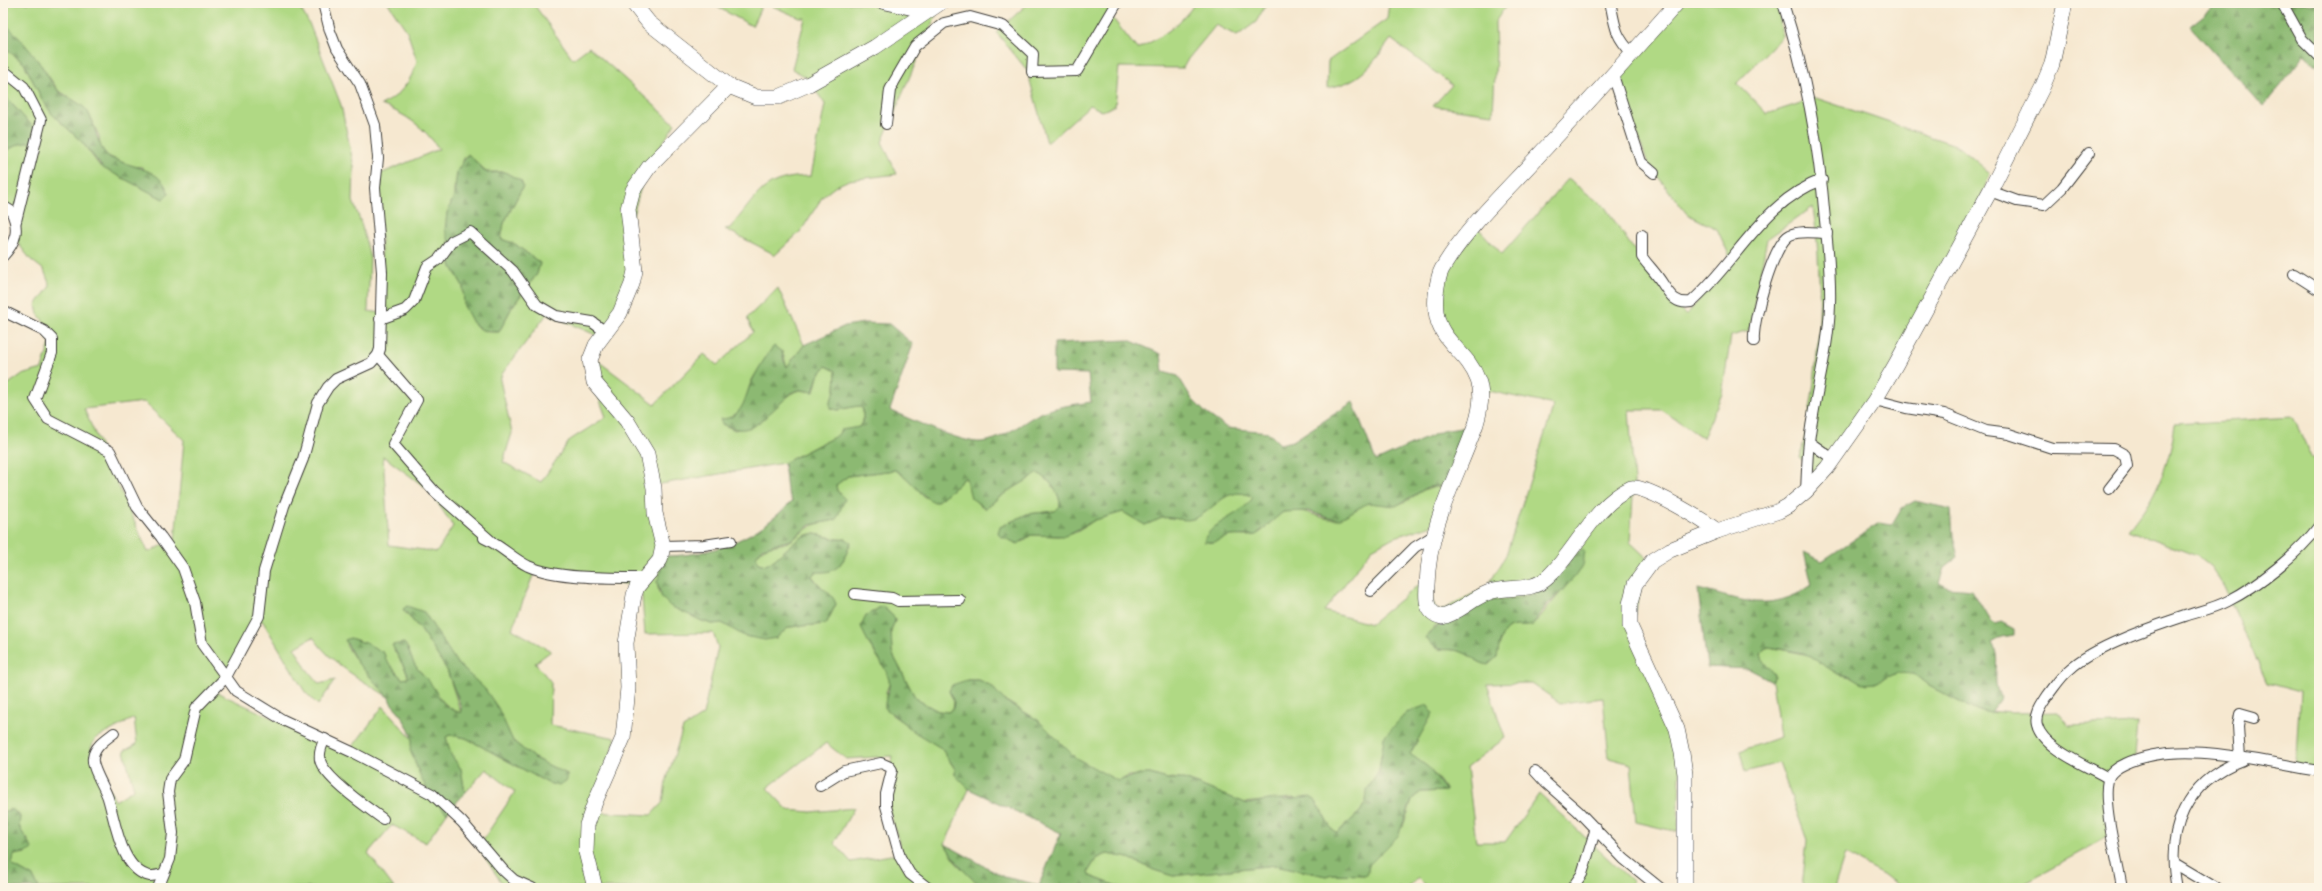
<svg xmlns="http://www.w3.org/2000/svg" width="2322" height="891" font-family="Pangolin,sans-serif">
  <defs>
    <pattern id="forest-firs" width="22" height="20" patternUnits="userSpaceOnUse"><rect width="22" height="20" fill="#8cb972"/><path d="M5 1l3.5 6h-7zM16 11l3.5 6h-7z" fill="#789e62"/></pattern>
  </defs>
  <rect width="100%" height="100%" fill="#fcf5e5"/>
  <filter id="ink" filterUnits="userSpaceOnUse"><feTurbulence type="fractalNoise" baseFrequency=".025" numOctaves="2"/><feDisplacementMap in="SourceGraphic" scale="8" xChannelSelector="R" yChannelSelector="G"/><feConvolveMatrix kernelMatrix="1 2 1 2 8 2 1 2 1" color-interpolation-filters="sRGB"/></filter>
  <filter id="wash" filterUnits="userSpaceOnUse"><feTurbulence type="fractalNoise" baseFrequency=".012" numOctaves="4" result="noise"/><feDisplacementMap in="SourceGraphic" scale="16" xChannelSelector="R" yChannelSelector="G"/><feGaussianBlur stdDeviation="0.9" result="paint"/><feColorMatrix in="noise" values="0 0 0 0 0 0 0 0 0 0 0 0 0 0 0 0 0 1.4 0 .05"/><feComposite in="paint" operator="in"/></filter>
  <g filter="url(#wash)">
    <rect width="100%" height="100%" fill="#f6e8d0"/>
    <g fill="#b0d984" stroke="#667a50" fill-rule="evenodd">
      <path d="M 3,3 L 297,3 L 309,23 L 341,105 L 354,167 L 353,201 L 361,223 L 370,257 L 368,311 L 382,313 L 380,174 L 439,149 C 424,127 406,114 381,105 C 400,96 411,82 417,61 L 407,31 L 388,3 L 533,3 L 573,59 L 589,47 L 675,124 L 646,169 L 627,236 L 627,281 L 603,338 L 547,314 L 502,374 L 500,380 L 512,433 L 503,462 L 541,482 L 570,440 L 606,417 L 588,368 L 598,361 L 655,404 L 704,354 L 717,365 L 753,332 L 747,318 L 778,288 L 804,345 L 787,367 L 782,351 C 771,361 757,368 751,382 C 747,392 747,403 739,411 C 734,417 726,417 722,424 L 735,430 L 759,423 L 769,411 L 794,392 L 799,390 L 814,392 L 818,376 L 826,366 L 836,371 L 835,391 L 830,402 L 837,410 L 858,406 L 863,409 L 863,421 L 859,427 L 822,443 L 784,463 L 649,486 L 667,556 L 657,582 L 659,593 L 674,608 L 684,611 L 702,621 L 712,624 L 722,623 L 749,637 L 776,638 L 789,627 L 826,624 L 836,604 L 812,576 L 815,572 L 843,561 L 851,543 L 846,539 C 834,541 824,534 812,534 C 798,534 779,559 766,565 L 758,563 L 756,557 C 765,541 779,548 792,540 C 809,528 809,524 831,521 L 841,494 L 837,491 L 836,485 L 848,476 L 895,470 L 913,482 L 923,496 L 936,502 L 959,484 L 962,479 L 966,478 C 974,492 967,498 985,508 C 991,507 992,502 997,499 C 1009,489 1025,483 1037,473 C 1048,477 1061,494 1060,506 L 1056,511 L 1027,514 L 1000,527 L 1022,542 L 1031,535 L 1058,536 L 1075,532 L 1095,520 L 1123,512 L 1145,525 C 1151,523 1156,520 1162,518 C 1172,516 1183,522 1193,518 C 1214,512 1226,482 1254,497 C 1241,515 1220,522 1205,537 L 1209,543 C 1216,542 1222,538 1229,536 C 1239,534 1250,539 1259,533 C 1268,528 1274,515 1284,512 C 1304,506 1321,521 1335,519 C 1346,518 1355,508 1365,504 C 1373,500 1383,505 1392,505 C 1415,504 1419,481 1448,488 L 1432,525 L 1392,538 L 1372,549 L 1324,611 L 1371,624 L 1423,581 L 1438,612 L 1488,586 L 1506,555 L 1554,405 L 1484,390 L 1446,338 L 1437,286 L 1477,227 L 1502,254 L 1568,179 L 1605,207 L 1632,247 L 1686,316 L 1731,259 L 1717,229 L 1687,214 L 1648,164 L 1618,78 L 1679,3 L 1778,3 L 1782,36 L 1737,83 L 1767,114 L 1816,98 L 1958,146 L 1990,173 L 1969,231 L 1867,408 L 1821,479 L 1800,458 C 1820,374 1825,292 1813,207 L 1767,239 L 1749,331 L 1731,336 L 1722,394 L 1703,438 L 1662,410 L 1629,410 L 1634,483 L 1630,542 L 1650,561 L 1644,570 L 1634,620 L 1681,749 L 1678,832 L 1636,822 L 1631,764 L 1609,758 L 1603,698 L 1560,703 L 1531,683 L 1487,684 L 1505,738 L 1467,767 L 1476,842 L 1505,842 L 1539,794 L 1633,882 L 1623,888 L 1428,888 L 1418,878 L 1407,888 L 1122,888 L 1090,876 L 1088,872 L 1096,859 L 1107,854 L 1129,858 L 1154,870 L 1173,876 L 1276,865 L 1326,876 L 1332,874 L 1367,875 L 1369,865 L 1403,826 L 1413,798 L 1421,792 L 1446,791 C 1432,765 1409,754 1383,744 L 1379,771 L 1368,790 L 1366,802 L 1360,812 L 1337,833 L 1332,830 L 1318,804 L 1292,798 L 1243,803 L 1190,781 L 1172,778 L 1167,779 L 1150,774 L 1128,776 L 1118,782 L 1076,758 L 1033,717 L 1001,698 L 992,686 L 979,680 L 967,680 L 949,691 L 954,702 L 953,709 L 948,712 L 938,711 L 916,699 L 892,653 L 891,630 L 895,621 L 894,617 L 882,606 L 866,616 L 867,641 L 886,670 L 890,682 L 886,692 L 892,715 L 941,748 L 955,769 L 955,775 L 969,789 L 945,844 L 957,864 L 986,888 L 505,888 L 478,847 L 515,792 L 486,769 L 465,793 L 461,769 L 451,755 L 446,737 L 450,735 L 466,738 L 548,783 L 553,784 L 567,774 L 534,758 L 513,741 L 500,714 L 475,680 L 460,667 L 451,656 L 424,612 L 403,610 L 421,630 L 447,670 L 461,713 C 442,707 436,692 425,677 C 422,673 417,669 415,665 C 410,658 410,650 404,643 L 394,650 L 407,672 L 408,678 L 402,679 L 386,660 L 384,653 L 368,644 L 350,638 L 346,645 L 357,662 L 390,698 C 362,680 332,665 313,637 L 295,648 L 306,668 L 319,684 L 335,680 L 318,705 L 305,692 L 262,620 L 214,691 L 348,753 L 383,706 L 412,739 C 409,767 431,792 447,813 L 426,843 L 392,825 L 368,853 L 394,888 L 39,888 L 33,877 L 12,865 L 14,855 L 26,853 L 28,839 C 20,833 18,826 20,816 L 12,809 L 3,812 L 3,388 L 21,375 L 42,369 L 53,334 L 38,314 L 36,305 L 50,286 L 44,270 L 31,260 L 14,238 L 11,218 L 3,213 L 3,152 L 19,144 L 32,142 L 35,129 L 8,100 L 3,91 L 3,47 L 24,63 L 42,99 L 52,114 L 82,142 L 99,165 L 163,199 L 142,167 L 130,166 L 108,156 L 100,147 L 99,136 L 88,113 L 78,103 L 58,90 L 38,61 L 3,23 ZM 468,154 L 487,172 L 505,172 L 523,186 L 504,223 L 501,239 L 515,244 L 540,263 L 537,274 L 512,307 L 499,332 L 488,332 L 477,327 L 464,306 L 463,286 L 452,267 L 448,254 L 449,241 L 447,213 L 454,196 L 454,188 L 464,158 ZM 144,402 L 184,440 L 175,540 L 148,552 L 84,409 ZM 383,456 L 429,490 L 453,526 L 437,552 L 389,545 ZM 1582,567 L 1533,625 L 1512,626 L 1506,630 L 1501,635 L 1500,645 L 1481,663 C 1475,659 1467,653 1459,651 C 1440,646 1437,657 1427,634 L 1436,626 L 1479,605 L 1490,601 L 1513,601 ZM 534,573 L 641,586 L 645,634 L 713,633 L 718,647 L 703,715 L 683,728 L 666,782 L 663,802 L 651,815 L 592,812 L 616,738 L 550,725 L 551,682 L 535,663 L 551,651 L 512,629 ZM 134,718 L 137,744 L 124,751 L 134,789 L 115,801 L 91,748 L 95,739 ZM 826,743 L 846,759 L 893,756 L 884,792 L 902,853 L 851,862 L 834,843 L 854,808 L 811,812 L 788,810 L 767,788 Z"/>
      <path d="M 710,3 L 763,3 L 752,26 Z"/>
      <path d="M 765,3 L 946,3 L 938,10 L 882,142 L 897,174 L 849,180 L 836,186 L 823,196 L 801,231 L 774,256 L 770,252 L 725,229 L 730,228 C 760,193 761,177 811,176 L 825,104 L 806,77 L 792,69 L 805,18 L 800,18 Z"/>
      <path d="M 1029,3 L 1124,3 L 1110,15 L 1137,49 C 1160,38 1181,25 1195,3 L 1267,3 L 1256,22 L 1237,36 L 1216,25 L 1188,59 L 1183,68 L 1119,67 L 1115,106 L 1102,111 L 1090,105 L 1047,143 L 1027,70 L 996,32 Z"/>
      <path d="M 1389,3 L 1508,3 L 1495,22 L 1496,54 L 1493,114 L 1433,106 L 1452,85 L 1391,39 C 1371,65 1362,82 1327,88 L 1328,61 L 1387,19 Z"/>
      <path d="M 2293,417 L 2312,458 L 2319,453 L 2319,773 L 2295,770 L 2300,692 L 2267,683 L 2224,587 L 2211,567 L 2197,556 L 2129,530 C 2155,499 2170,465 2175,424 Z"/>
      <path d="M 1769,647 L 1809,655 L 1838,674 L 1875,683 L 1897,673 L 1914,674 L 1929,686 L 1975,710 L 2013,713 L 2058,712 L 2069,726 L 2138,723 L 2135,757 L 2108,776 L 2115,833 L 2015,888 L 1901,888 L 1883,874 L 1845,854 L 1834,888 L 1802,888 L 1807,840 L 1779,763 L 1745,772 L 1740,751 L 1780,737 L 1772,681 L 1775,676 L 1762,661 L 1761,654 L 1764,649 Z"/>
    </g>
    <g fill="url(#forest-firs)" stroke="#546a47">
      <path d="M 2219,3 L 2319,3 L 2319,68 L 2304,55 L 2263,107 L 2190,26 Z"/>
      <path d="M 3,23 C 16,32 34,55 43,68 C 49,77 53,87 61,93 C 70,100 81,102 88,112 C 95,123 98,149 108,156 C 111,159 115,159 119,161 C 140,169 161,170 169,194 L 163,199 L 103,168 L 82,142 L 52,114 L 42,99 L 24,63 L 3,46 Z"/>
      <path d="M 3,91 L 8,100 L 35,129 L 32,142 L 19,144 L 3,152 Z"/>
      <path d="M 468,154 L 487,173 L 505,172 L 521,181 L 523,186 L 504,223 L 501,239 L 515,244 L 540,263 L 537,274 L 512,307 L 499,332 L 482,330 L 473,323 L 464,306 L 463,286 L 452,267 L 448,254 L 449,241 L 445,230 L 447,213 L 454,196 L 457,171 Z"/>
      <path d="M 864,323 L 889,324 L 913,344 L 890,410 C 907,418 964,444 981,442 C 999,441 1017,427 1033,417 C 1050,407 1071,405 1091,402 L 1088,374 L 1054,373 L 1054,343 L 1129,340 L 1161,354 L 1163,372 L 1178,376 L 1192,399 L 1207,414 L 1227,428 L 1268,432 L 1280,444 L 1293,441 L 1353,402 L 1376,461 L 1442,431 L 1474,426 L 1448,488 L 1438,486 L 1428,487 L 1396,506 L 1368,503 L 1339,519 L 1329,518 L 1308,511 L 1283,512 L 1256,535 L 1230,536 L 1214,542 L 1204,542 C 1208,522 1243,516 1253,497 C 1226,483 1214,512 1193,519 C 1183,522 1172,516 1162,518 C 1156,520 1151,523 1145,525 L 1123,512 L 1095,520 L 1065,536 L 1031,535 L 1018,544 L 1000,536 L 998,532 L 1000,527 L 1027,514 L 1055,511 L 1060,506 C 1061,494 1048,477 1037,473 C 1025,483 1008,490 997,499 C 992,502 991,507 985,508 L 971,498 L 966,478 L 962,479 L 959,484 L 936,502 C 925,502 910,477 895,470 L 848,476 L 836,485 L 837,491 L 845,499 L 836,520 L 810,525 L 791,540 L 762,548 L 756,557 L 758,563 L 766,565 C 779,559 798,534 812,534 C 824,534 834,541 846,539 L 851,542 C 843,562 840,574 815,572 L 812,576 C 818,588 832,591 836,604 L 826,624 L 789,627 L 776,638 L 765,640 L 744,636 L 722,623 L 712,624 L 702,621 L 670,606 L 662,598 L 657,582 L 667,556 C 716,555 758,537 792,501 L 787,490 L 784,463 L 838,435 L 841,430 L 859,427 L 863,421 L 863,409 L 858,406 L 837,410 L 830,408 L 830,402 L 835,391 L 836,371 L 826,366 L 818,376 L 813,392 C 809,392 802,389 798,390 C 792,391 787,397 783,401 C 762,419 751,439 722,424 L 720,419 C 743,419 744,399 751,383 C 755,374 768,352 774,346 L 782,352 L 784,361 L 787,367 L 804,345 L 845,326 Z"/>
      <path d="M 1915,501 L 1951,509 L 1953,536 L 1958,557 L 1944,568 L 1939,583 L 1949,588 L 1972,590 L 1991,622 L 1996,624 L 2001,622 L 2014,629 L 2014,635 L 2002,637 L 1992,643 C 2003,661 1989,680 2001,698 L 1991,712 L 1975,710 L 1929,686 L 1914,674 L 1897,673 L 1875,683 L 1863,684 L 1850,676 L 1838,674 L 1804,653 L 1769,647 L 1764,649 L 1761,654 L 1763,661 L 1775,676 L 1772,681 L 1749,669 L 1707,667 L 1698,589 C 1742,600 1770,614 1812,585 L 1804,552 L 1822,561 L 1879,523 L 1892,525 L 1902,508 Z"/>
      <path d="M 1582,549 L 1585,552 C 1583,557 1585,562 1582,567 C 1569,587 1544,604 1533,625 C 1527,627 1523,626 1517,626 C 1500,626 1500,645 1497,657 L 1488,665 C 1477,663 1470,654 1459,651 C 1441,647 1442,655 1425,638 C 1429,628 1478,603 1490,601 C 1504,599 1510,602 1526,596 C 1541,590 1566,561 1582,549 Z"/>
      <path d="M 407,606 L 424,612 L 457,663 L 485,689 L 498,708 L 513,741 L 534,758 L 567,774 L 567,780 L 559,786 L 548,783 L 466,738 L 450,735 L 446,737 L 451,755 L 461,769 L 465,793 L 447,813 L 434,801 L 422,780 L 410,750 L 412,739 L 409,729 L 399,712 L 391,703 L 389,698 L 357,662 L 345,640 L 350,638 L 368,644 L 384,653 L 386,660 L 402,679 L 408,678 L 407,672 L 392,645 L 404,643 C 410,650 410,657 415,665 C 419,672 426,677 431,684 C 441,698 441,707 461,713 L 461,707 L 447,670 L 421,630 L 403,609 Z"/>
      <path d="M 882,606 L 894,617 L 895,621 L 891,630 L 892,653 L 916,699 L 938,711 L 948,712 L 953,709 L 954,702 L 949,691 L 952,685 L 967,680 L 979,680 L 991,686 L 1005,701 L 1038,720 L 1076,758 L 1118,781 L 1139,774 L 1150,774 L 1167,779 L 1184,779 L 1248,804 L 1274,799 L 1286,800 L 1310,797 L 1315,800 L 1332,830 L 1337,833 L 1360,812 L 1366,802 L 1367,790 L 1379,771 L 1384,737 L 1406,713 L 1427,705 L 1433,713 L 1410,754 L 1428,767 L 1446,791 L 1421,792 L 1413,798 L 1398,836 L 1369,865 L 1367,875 L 1332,874 L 1326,876 L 1276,865 L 1173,876 L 1154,870 L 1129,858 L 1107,854 L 1096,859 L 1088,872 L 1090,876 L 1122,888 L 986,888 C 967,878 956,862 945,844 L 1004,877 L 1039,885 L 1061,833 L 969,789 L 955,775 L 955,769 L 941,748 L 916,733 L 885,708 C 884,698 891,689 889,680 C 884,660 867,646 861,626 L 866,616 Z"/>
      <path d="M 12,809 L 20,817 L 19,827 L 32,848 L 30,851 L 14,855 L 12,865 L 33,877 L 39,888 L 3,888 L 3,812 Z"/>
    </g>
  </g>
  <g filter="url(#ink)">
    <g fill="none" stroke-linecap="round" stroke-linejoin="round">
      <g stroke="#3d3b37" stroke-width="12">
        <g id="street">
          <path d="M 323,3 L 330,31 L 337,49 L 360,84 L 375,125 L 378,158 L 375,188 L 382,272 L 380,349 L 378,355 L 371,363 L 336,379 L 328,387 L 318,403 L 303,459 L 284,506 L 264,571 L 259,616 L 226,677 L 236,691 L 283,720 L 352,752 L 432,794 L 462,822 L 503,870 L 514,880 L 532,888"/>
          <path d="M 880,3 L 926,13"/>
          <path d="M 1783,3 C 1806,74 1819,145 1825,220 C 1828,248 1831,276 1830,304 C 1829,351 1814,396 1809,442 C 1807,458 1807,474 1806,491"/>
          <path d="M 2282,3 L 2302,39 L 2319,56"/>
          <path d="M 1611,6 C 1615,27 1616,37 1632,53"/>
          <path d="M 3,70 L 24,87 L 41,120 L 16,221"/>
          <path d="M 1613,75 L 1641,162 L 1654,173"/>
          <path d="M 886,124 L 890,90 L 894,82 L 915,46 L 944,23 L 970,17 L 1003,26 L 1033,54 L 1032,72 L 1077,71 L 1117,3"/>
          <path d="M 1990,191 L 2017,201 L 2044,205 L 2062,188 L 2089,153"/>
          <path d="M 3,206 L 11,211 C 20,229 16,242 3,256"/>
          <path d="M 1642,235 L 1642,257 C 1647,264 1653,270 1658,277 C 1668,290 1672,305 1691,302 C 1736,263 1763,201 1822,180"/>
          <path d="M 2294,274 L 2319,290"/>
          <path d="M 3,311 L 44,331 L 52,339 L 52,353 L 35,399 L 48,419 L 110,451 L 137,507 L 161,537 L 183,568 L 195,602 L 202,644 L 226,677 L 196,708 L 184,760 L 170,779 L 168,792 L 173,833 L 170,859 L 158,888"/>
          <path d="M 380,319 L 405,310 L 414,301 L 427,267 L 439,259 L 452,241 L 470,232 L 513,271 L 537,305 L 556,316 L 592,322 L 606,332"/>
          <path d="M 1754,341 C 1752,322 1773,243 1790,235 C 1800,230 1816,233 1827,233"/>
          <path d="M 378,355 L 417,400 L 393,444 L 434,491 L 491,541"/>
          <path d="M 1875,400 L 1906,408 L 1944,414 L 1986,431 L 2009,434 L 2052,448 L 2114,449 L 2125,455 L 2127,466 L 2109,489"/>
          <path d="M 1809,442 L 1833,459"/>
          <path d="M 484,538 C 500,545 512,558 528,566 C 557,579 611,578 643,578"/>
          <path d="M 663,546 L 704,545 L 731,541"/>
          <path d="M 1371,591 L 1415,547 L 1433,536"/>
          <path d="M 855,594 L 892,598 L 898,601 L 960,600"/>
          <path d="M 114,733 C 106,739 94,747 93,758 C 91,767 105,788 108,798 C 115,820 121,871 150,876 C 154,876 159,875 163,874"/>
          <path d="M 325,739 C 321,746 319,752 320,760 C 324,778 368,808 383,819"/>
          <path d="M 2240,759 L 2238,726 L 2240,714 L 2254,718"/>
          <path d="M 1535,771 L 1546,783 L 1578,811 L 1624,859 L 1660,888"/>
          <path d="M 2108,778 C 2088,766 2043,749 2037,725 C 2034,714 2043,703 2048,695 C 2055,686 2061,676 2070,669 C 2095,646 2152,627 2185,616 C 2200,611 2215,608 2228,601 C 2258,586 2299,553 2319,526"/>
          <path d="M 820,786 L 844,771 L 881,763 L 890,767 L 892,770 L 886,794 L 886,806 L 900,857 L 910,874 L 928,888"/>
          <path d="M 2174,863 L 2216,888"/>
          <path d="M 1572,888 L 1582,874 L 1596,828"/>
          <path d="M 2122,888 C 2118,861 2102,804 2108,780 C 2109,773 2118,767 2125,764 C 2180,738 2261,762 2319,771"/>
          <path d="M 2177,888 C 2165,830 2185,781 2243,760"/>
        </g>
      </g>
      <g stroke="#3d3b37" stroke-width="16">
        <g id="secondary">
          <path d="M 633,3 L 649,23 L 729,86"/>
          <path d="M 1677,3 C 1631,55 1585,106 1538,156 C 1507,190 1465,229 1442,269 C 1438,276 1437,285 1436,294 C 1431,342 1465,345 1478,380 C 1483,393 1480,411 1476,424 C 1456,480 1429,523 1427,585 C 1426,599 1425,613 1442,617 C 1460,613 1475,595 1493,591 C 1512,586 1533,592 1548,577 C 1577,550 1593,506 1631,488 C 1646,485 1703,520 1717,531"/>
          <path d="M 595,888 L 586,852 L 587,825 L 595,802 L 623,738 L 628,688 L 626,643 L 634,595 L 637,587 L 660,560 L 663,546 L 655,513 L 654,488 L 647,454 L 627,421 L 594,382 L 590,360 L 596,345 L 620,313 L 632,284 L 635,271 L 628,209 L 633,190 L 649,167 L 729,86 L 756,97 L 779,97 L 809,84 L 875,47 L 940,3"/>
          <path d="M 1685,888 L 1685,774 L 1682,753 L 1677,729 L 1630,626 L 1630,604 L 1635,584 L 1652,561 L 1670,550 L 1717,531 L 1779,511 L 1788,506 L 1806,491 L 1827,468 L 1875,400 L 1896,364 L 1990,191 L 2042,88 L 2052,64 L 2065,3"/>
        </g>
      </g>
      <use href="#street" stroke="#fff" stroke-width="10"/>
      <use href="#secondary" stroke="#fff" stroke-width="15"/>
    </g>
  </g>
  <rect width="2322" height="891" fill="none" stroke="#fcf5e5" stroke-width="16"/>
</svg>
